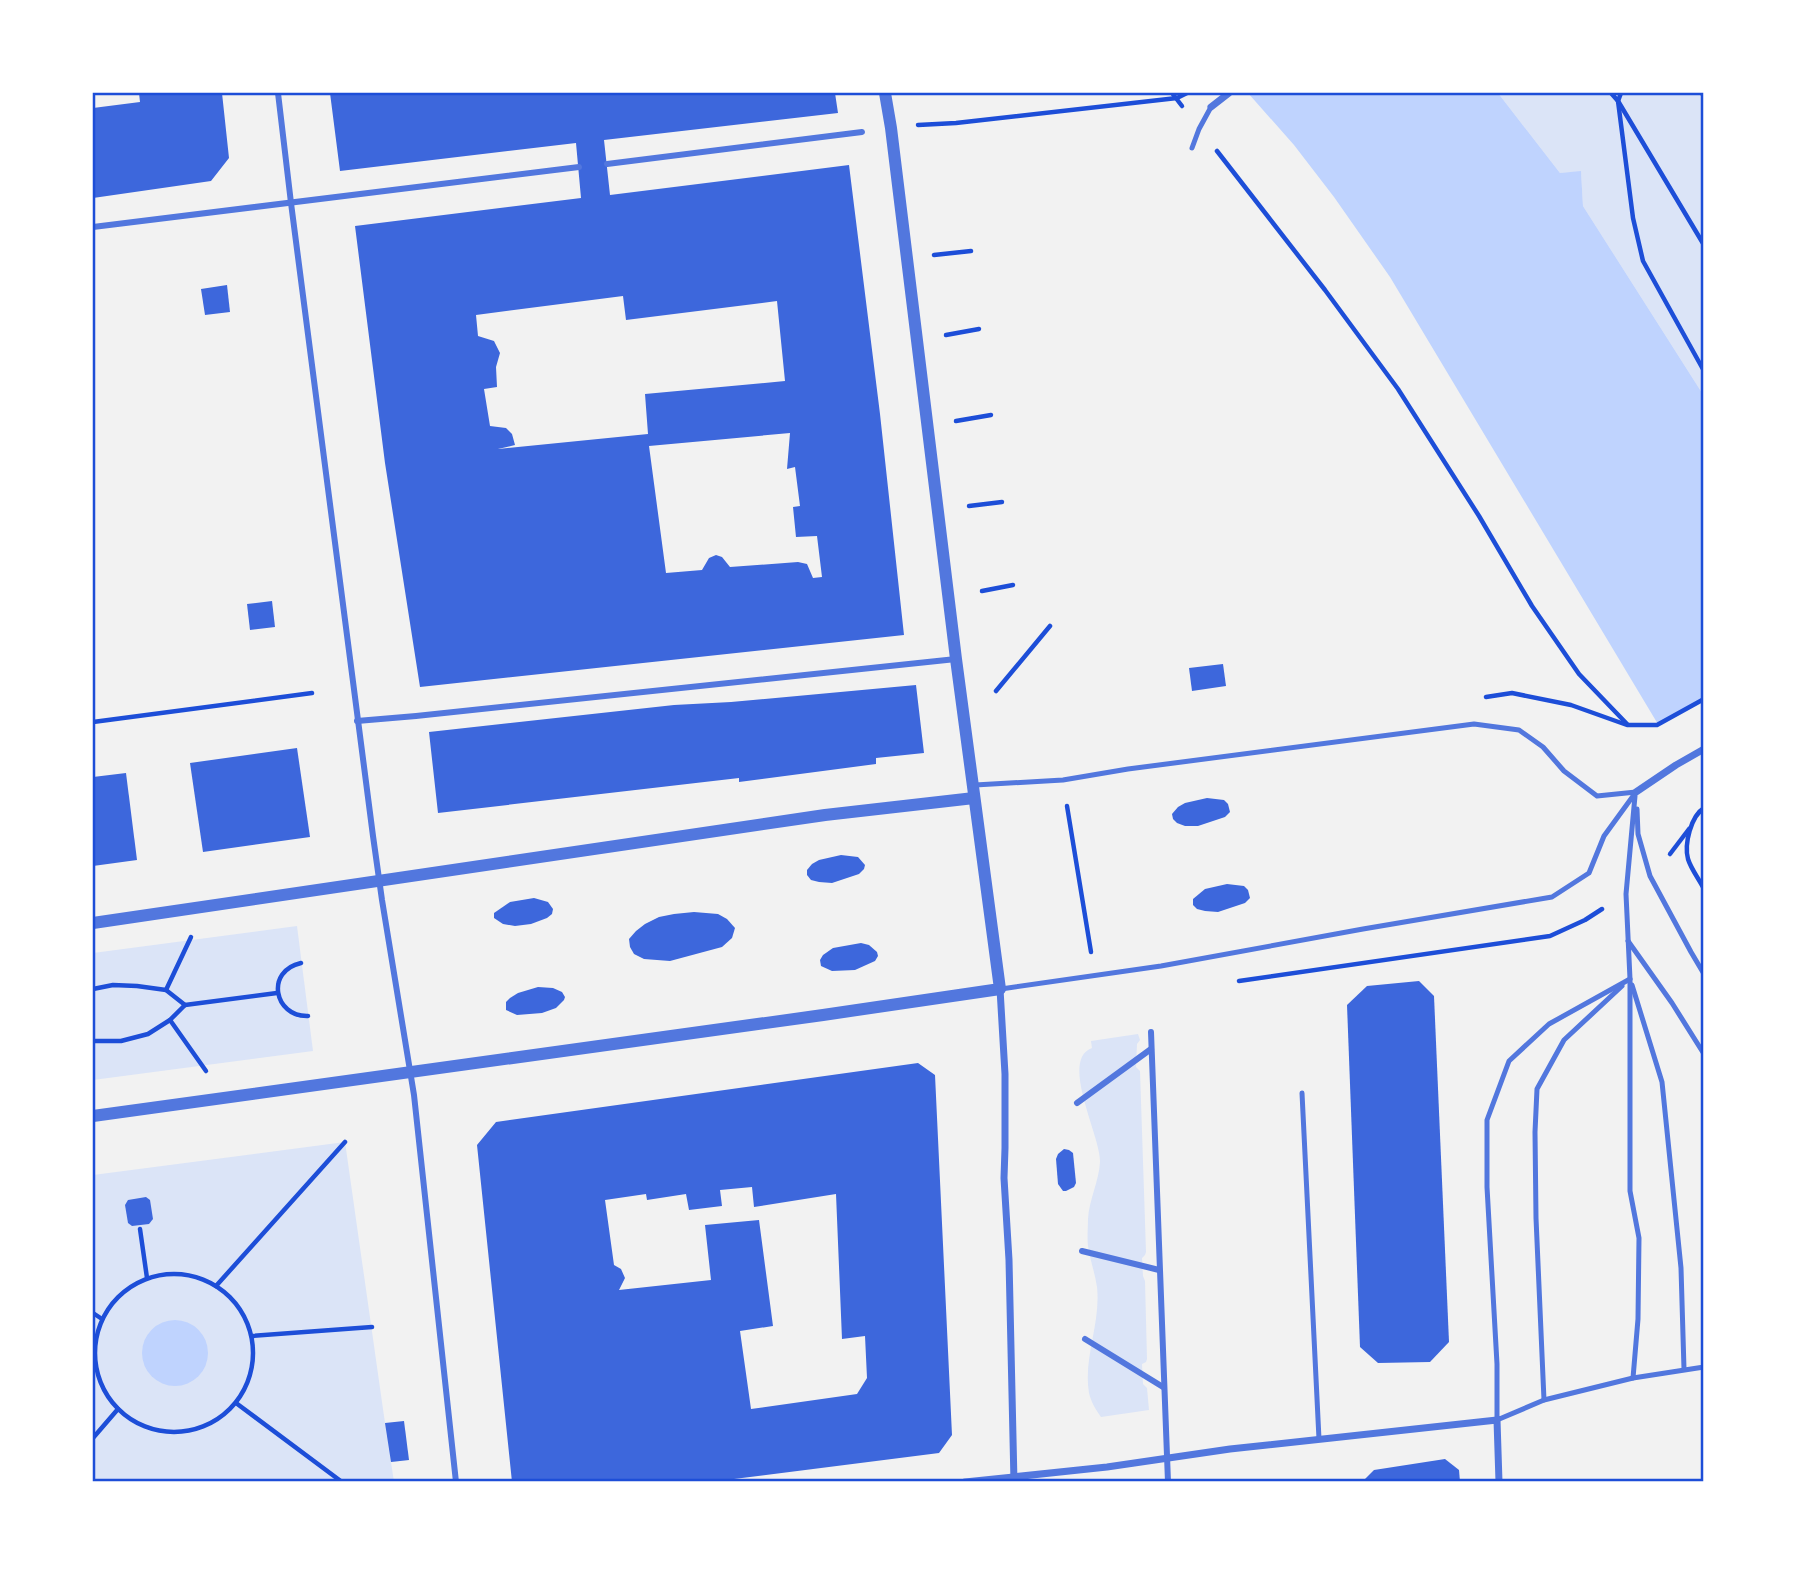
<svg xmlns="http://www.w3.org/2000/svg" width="1797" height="1575" font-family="'Open Sans',sans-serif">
  <rect width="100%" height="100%" fill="#f2f2f2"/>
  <g fill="#dbe4f7">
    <path d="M 1498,93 L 1704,93 L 1704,396 L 1583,206 L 1581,172 L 1560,173 Z"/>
    <path d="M 297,926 L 313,1051 L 93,1080 L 93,953 Z"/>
    <path d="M 1138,1034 L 1140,1040 L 1137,1044 L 1136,1067 L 1140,1071 L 1146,1252 L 1145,1255 L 1142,1258 L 1143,1276 L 1145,1281 L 1147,1359 L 1146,1362 L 1142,1364 L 1143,1384 L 1147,1388 L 1149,1410 L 1101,1417 C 1096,1410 1091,1402 1089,1393 C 1083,1358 1101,1323 1097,1287 C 1095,1273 1090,1260 1088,1246 C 1087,1237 1088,1227 1088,1219 C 1089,1200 1099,1181 1100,1162 C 1101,1136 1059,1060 1092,1048 L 1091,1041 Z"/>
    <path d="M 345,1142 L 385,1423 L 409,1460 L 391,1462 L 394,1482 L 93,1482 L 93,1175 Z"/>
  </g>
  <g fill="#bfd3fe">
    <path d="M 1248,93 L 1498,93 L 1560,173 L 1581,171 L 1583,206 L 1704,396 L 1704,801 L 1390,277 L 1334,197 L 1294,145 Z"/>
    <circle cx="175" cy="1353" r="33"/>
  </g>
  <path fill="#f2f2f2" d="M 1704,699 L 1704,804 L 1657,725 Z"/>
  <g fill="#3d67dc" fill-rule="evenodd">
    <path d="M 139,93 L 222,93 L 229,158 L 211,181 L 93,198 L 93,108 L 140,102 Z"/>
    <path d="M 330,93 L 835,93 L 838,113 L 604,140 L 610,195 L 849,165 L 880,414 L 904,635 L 420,687 L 385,463 L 355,226 L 581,198 L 576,143 L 340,171 ZM 623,296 L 626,320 L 777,301 L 785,381 L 645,394 L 648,434 L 498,449 L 515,445 L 512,434 L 506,428 L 490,426 L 484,389 L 497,387 L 496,367 L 500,353 L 494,341 L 478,336 L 476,315 ZM 790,433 L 787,469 L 795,467 L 800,506 L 793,507 L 796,537 L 817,536 L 822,577 L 813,578 L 807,564 L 798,562 L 730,567 L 722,557 L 716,555 L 709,558 L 702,570 L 666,573 L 649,446 Z"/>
    <path d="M 227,285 L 230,312 L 205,315 L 201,289 Z"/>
    <path d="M 272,601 L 275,627 L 250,630 L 247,604 Z"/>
    <path d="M 1223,664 L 1226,686 L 1192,691 L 1189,668 Z"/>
    <path d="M 916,685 L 924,753 L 876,758 L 876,764 L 739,782 L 739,778 L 438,813 L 429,732 L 674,705 L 731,702 Z"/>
    <path d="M 297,748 L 310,837 L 203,852 L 190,763 Z"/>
    <path d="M 126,773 L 137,860 L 93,866 L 93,777 Z"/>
    <path d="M 1207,798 L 1224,800 L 1228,804 L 1230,812 L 1225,817 L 1198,826 L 1185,826 L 1177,823 L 1173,819 L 1172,814 L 1178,807 L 1185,803 Z"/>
    <path d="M 841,855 L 858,857 L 865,865 L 864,869 L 859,874 L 832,883 L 819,882 L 811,880 L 807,875 L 807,870 L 812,864 L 819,860 Z"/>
    <path d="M 1227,884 L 1244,886 L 1248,890 L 1250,898 L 1245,903 L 1218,912 L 1205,911 L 1197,909 L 1193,905 L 1193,899 L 1205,889 Z"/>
    <path d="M 534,898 L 548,902 L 553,909 L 552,914 L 547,918 L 531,924 L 515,926 L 503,924 L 494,918 L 494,913 L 510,902 Z"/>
    <path d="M 694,912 L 718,914 L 727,919 L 735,928 L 732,938 L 722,947 L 670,961 L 644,959 L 634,954 L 630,947 L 629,939 L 636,931 L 645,924 L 659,917 L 674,914 Z"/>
    <path d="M 861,943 L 869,945 L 877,952 L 878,956 L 875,961 L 855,970 L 832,971 L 821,966 L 820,960 L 823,955 L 833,948 Z"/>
    <path d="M 1419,981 L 1434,996 L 1449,1342 L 1430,1362 L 1378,1363 L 1360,1347 L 1347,1005 L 1367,986 Z"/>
    <path d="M 538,987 L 553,988 L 562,992 L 565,997 L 564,1000 L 556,1008 L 542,1013 L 517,1015 L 506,1010 L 506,1002 L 510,998 L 518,993 Z"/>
    <path d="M 918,1063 L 935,1075 L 952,1435 L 939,1453 L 710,1482 L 512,1482 L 477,1145 L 496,1122 ZM 752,1187 L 754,1207 L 836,1194 L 842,1339 L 865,1336 L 867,1378 L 857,1394 L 751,1409 L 740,1331 L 773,1326 L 759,1220 L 705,1225 L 711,1280 L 619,1290 L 625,1278 L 621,1269 L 614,1265 L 605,1200 L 646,1194 L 647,1200 L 686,1194 L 689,1210 L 722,1206 L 720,1190 Z"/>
    <path d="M 1064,1149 L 1069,1150 L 1073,1153 L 1076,1183 L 1074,1187 L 1066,1191 L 1063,1191 L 1058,1184 L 1056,1159 L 1058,1154 Z"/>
    <path d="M 146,1197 L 150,1200 L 153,1219 L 149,1224 L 132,1226 L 128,1223 L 125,1205 L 128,1200 Z"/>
    <path d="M 404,1421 L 409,1460 L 391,1462 L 385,1423 Z"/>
    <path d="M 1445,1459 L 1459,1470 L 1460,1482 L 1362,1482 L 1374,1470 Z"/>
  </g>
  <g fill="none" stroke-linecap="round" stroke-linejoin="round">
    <g stroke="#1d4ed8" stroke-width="4.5">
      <path d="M 1172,93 L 1182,106"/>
      <path d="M 1611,93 L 1618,101 L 1704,245"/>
      <path d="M 1621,93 L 1618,101 L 1633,218 L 1643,261 L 1704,371"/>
      <path d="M 1701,93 L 1704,95"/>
      <path d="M 918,125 L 956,123 L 1177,98 L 1187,93"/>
      <path d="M 1217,151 L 1325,290 L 1398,389 L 1479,516 L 1532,606 L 1579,674 L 1627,724"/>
      <path d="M 934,255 L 971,251"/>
      <path d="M 946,335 L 979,329"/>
      <path d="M 956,421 L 991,415"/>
      <path d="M 969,506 L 1002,502"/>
      <path d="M 982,591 L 1013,585"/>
      <path d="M 996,691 L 1050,626"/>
      <path d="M 1486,697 L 1512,693 L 1571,705 L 1627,725 L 1657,725 L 1704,699"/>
      <path d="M 93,722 L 312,693"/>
      <path d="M 1067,806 L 1091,952"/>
      <path d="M 1704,808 C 1691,816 1684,844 1688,859 C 1691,869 1699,879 1704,889"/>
      <path d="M 1670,854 L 1689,829"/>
      <path d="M 301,963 C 265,971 274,1017 308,1016"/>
      <path d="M 1239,981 L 1550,936 L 1585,920 L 1602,909"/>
      <path d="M 93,989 L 113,985 L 137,986 L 166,990 L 185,1005"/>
      <path d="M 166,990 L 191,937"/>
      <path d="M 170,1020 L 206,1071"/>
      <path d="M 93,1041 L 121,1041 L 148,1034 L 170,1020 L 185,1005 L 277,993"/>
      <path d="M 140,1229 L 147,1278"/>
      <circle cx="174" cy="1353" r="79"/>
      <path d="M 216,1286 L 345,1142"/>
      <path d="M 93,1313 L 102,1319"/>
      <path d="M 252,1336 L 372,1327"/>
      <path d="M 236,1403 L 342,1482"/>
      <path d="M 93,1438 L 118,1409"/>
    </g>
    <g stroke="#5277de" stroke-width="5">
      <path d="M 1192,148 L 1199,129 L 1211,107"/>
      <path d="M 975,785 L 1063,780 L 1128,769 L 1474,724 L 1519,730 L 1543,747 L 1564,771 L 1597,796 L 1636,792"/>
      <path d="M 1637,809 L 1638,834 L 1650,876 L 1691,952 L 1704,974"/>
      <path d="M 1628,941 L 1672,1003 L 1704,1054"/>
      <path d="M 1630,979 L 1549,1024 L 1509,1061 L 1487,1120 L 1487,1187 L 1497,1364 L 1497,1420 L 1544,1400 L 1633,1378 L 1704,1367"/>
      <path d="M 1632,985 L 1662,1082 L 1681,1268 L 1684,1369"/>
      <path d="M 1001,989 L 1161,966 L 1363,929 L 1552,897 L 1589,873 L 1604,836 L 1636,792"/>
      <path d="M 1302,1093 L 1319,1439"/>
      <path d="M 1633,1378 L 1638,1319 L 1639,1238 L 1630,1191 L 1630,979 L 1626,894 L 1635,796"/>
      <path d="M 1544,1400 L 1536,1218 L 1535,1132 L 1537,1089 L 1564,1040 L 1622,986"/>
    </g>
    <g stroke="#5277de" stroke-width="6">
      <path d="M 278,93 L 291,203 L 373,836 L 382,900 L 414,1095 L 456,1482"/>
      <path d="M 607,164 L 862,132"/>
      <path d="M 93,227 L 579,167"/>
      <path d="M 357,721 L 416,716 L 956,659"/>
      <path d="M 1151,1032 L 1168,1482"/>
      <path d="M 1077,1103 L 1151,1049"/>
      <path d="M 1082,1251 L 1159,1270"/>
      <path d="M 1085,1339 L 1163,1387"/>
    </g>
    <g stroke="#5277de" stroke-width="7">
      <path d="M 1211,107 L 1229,93"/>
      <path d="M 1636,792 L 1676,765 L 1704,749"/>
      <path d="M 1000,989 L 1005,1074 L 1005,1148 L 1004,1178 L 1009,1260 L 1014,1482"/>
      <path d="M 965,1482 L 1107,1467 L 1230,1449 L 1497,1420 L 1499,1482"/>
    </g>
    <g stroke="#5277de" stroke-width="12">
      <path d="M 93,923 L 825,815 L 974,798"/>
      <path d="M 93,1116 L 823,1015 L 1000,989 L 956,659 L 891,128 L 885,93"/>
    </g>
  </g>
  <rect width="1797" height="1575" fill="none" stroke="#ffffff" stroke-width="189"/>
  <rect x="94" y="94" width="1608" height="1386" fill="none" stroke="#1d4ed8" stroke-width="2.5"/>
</svg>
